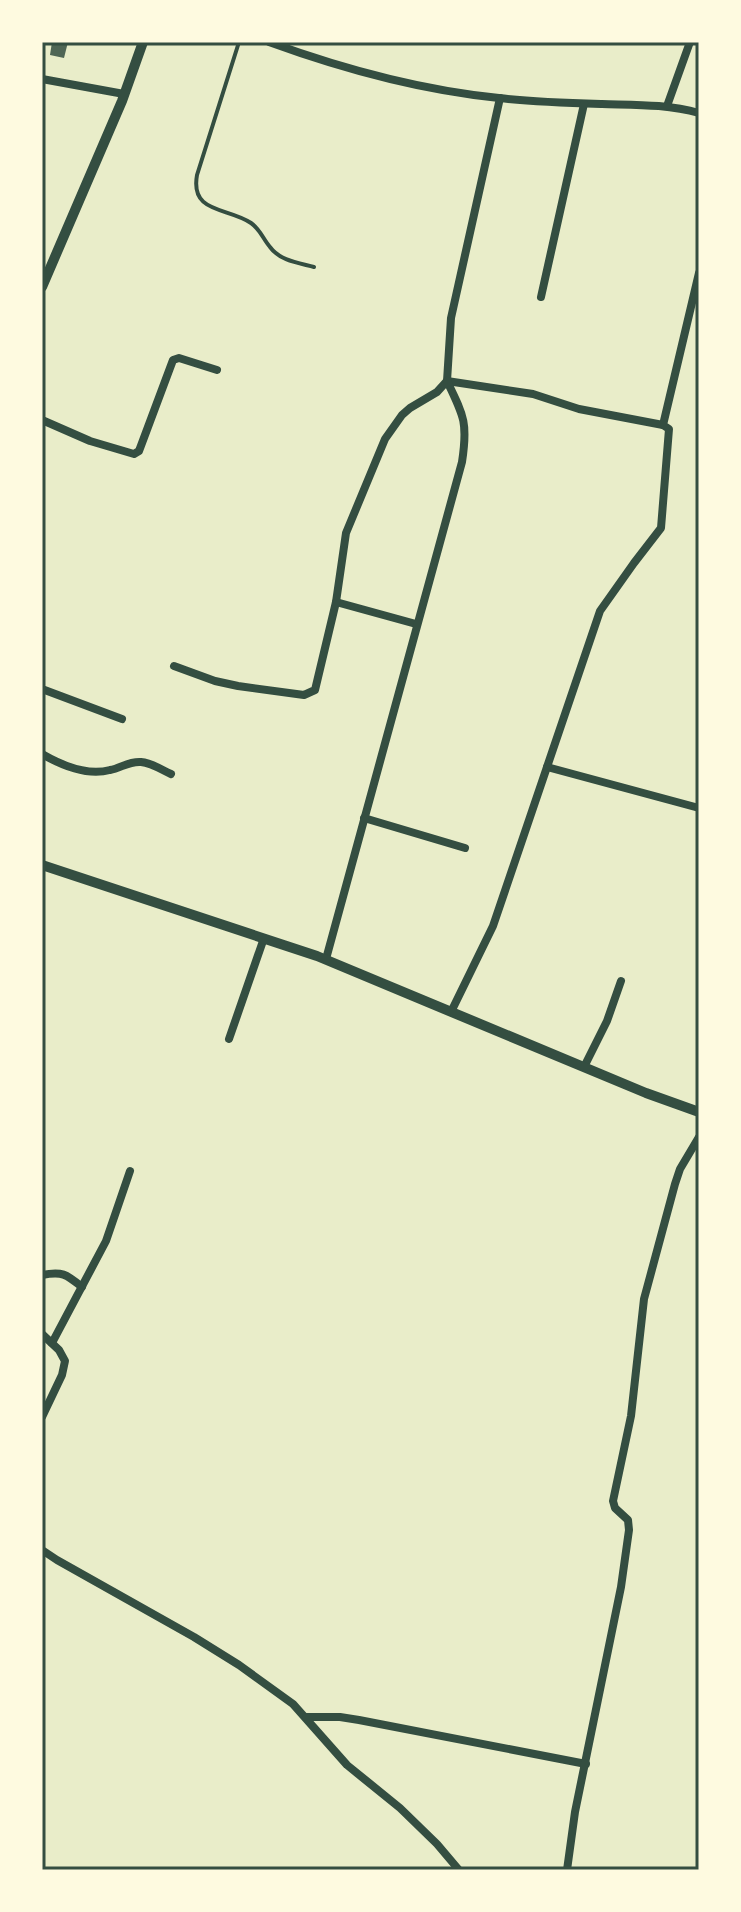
<svg xmlns="http://www.w3.org/2000/svg" width="741" height="1912" font-family="'Source Serif 4',serif">
  <rect width="100%" height="100%" fill="#e9edc9"/>
  <path fill="#4f6655" d="M 52,42 L 68,42 L 64,58 L 50,55 Z"/>
  <g fill="none" stroke-linecap="round" stroke-linejoin="round">
    <path stroke="#344e41" stroke-width="4" d="M 239,42 L 197,175 C 190,214 228,207 251,223 C 260,229 263,239 270,247 C 280,261 299,263 314,267"/>
    <g stroke="#344e41" stroke-width="8">
      <path d="M 269,42 C 343,69 420,90 499,98 C 533,102 568,103 602,104 C 635,105 667,104 699,113"/>
      <path d="M 42,79 L 124,94"/>
      <path d="M 667,106 L 690,42"/>
      <path d="M 541,297 L 584,104"/>
      <path d="M 447,381 L 533,394 L 579,409 L 663,425"/>
      <path d="M 42,420 L 90,441 L 134,454 L 139,451 L 173,360 L 179,358 L 217,370"/>
      <path d="M 336,602 L 416,624"/>
      <path d="M 174,666 L 215,681 L 238,686 L 304,695 L 315,690 L 336,602 L 346,533 L 385,439 L 402,415 L 410,408 L 437,392 L 447,381 L 451,318 L 500,98"/>
      <path d="M 42,689 L 122,719"/>
      <path d="M 42,754 C 61,765 88,776 110,770 C 121,768 129,761 141,762 C 152,763 162,770 171,774"/>
      <path d="M 547,767 L 699,808"/>
      <path d="M 364,818 L 465,848"/>
      <path d="M 326,959 L 462,462 C 468,423 464,416 447,381"/>
      <path d="M 451,1012 L 493,926 L 600,611 L 634,563 L 661,528 L 669,429 L 663,425 L 699,273"/>
      <path d="M 229,1039 L 264,938"/>
      <path d="M 584,1067 L 607,1021 L 621,981"/>
      <path d="M 42,1275 C 62,1271 66,1274 82,1287"/>
      <path d="M 42,1334 L 59,1350 L 65,1361 L 62,1375 L 42,1417"/>
      <path d="M 52,1343 L 106,1241 L 130,1171"/>
      <path d="M 42,1550 L 57,1560 L 194,1637 L 239,1665 L 293,1704 L 347,1765 L 400,1808 L 437,1844 L 459,1870"/>
      <path d="M 306,1717 L 340,1717 L 359,1720 L 586,1764"/>
      <path d="M 567,1870 L 575,1812 L 621,1587 L 629,1530 L 628,1520 L 615,1508 L 613,1501 L 631,1416 L 644,1299 L 675,1184 L 680,1169 L 699,1137"/>
    </g>
    <g stroke="#344e41" stroke-width="10">
      <path d="M 42,287 L 122,101 L 143,42"/>
      <path d="M 42,865 L 317,956 L 646,1093 L 699,1112"/>
    </g>
  </g>
  <rect width="741" height="1912" fill="none" stroke="#fefae0" stroke-width="88"/>
  <rect x="44" y="44" width="653" height="1824" fill="none" stroke="#344e41" stroke-width="3"/>
</svg>
